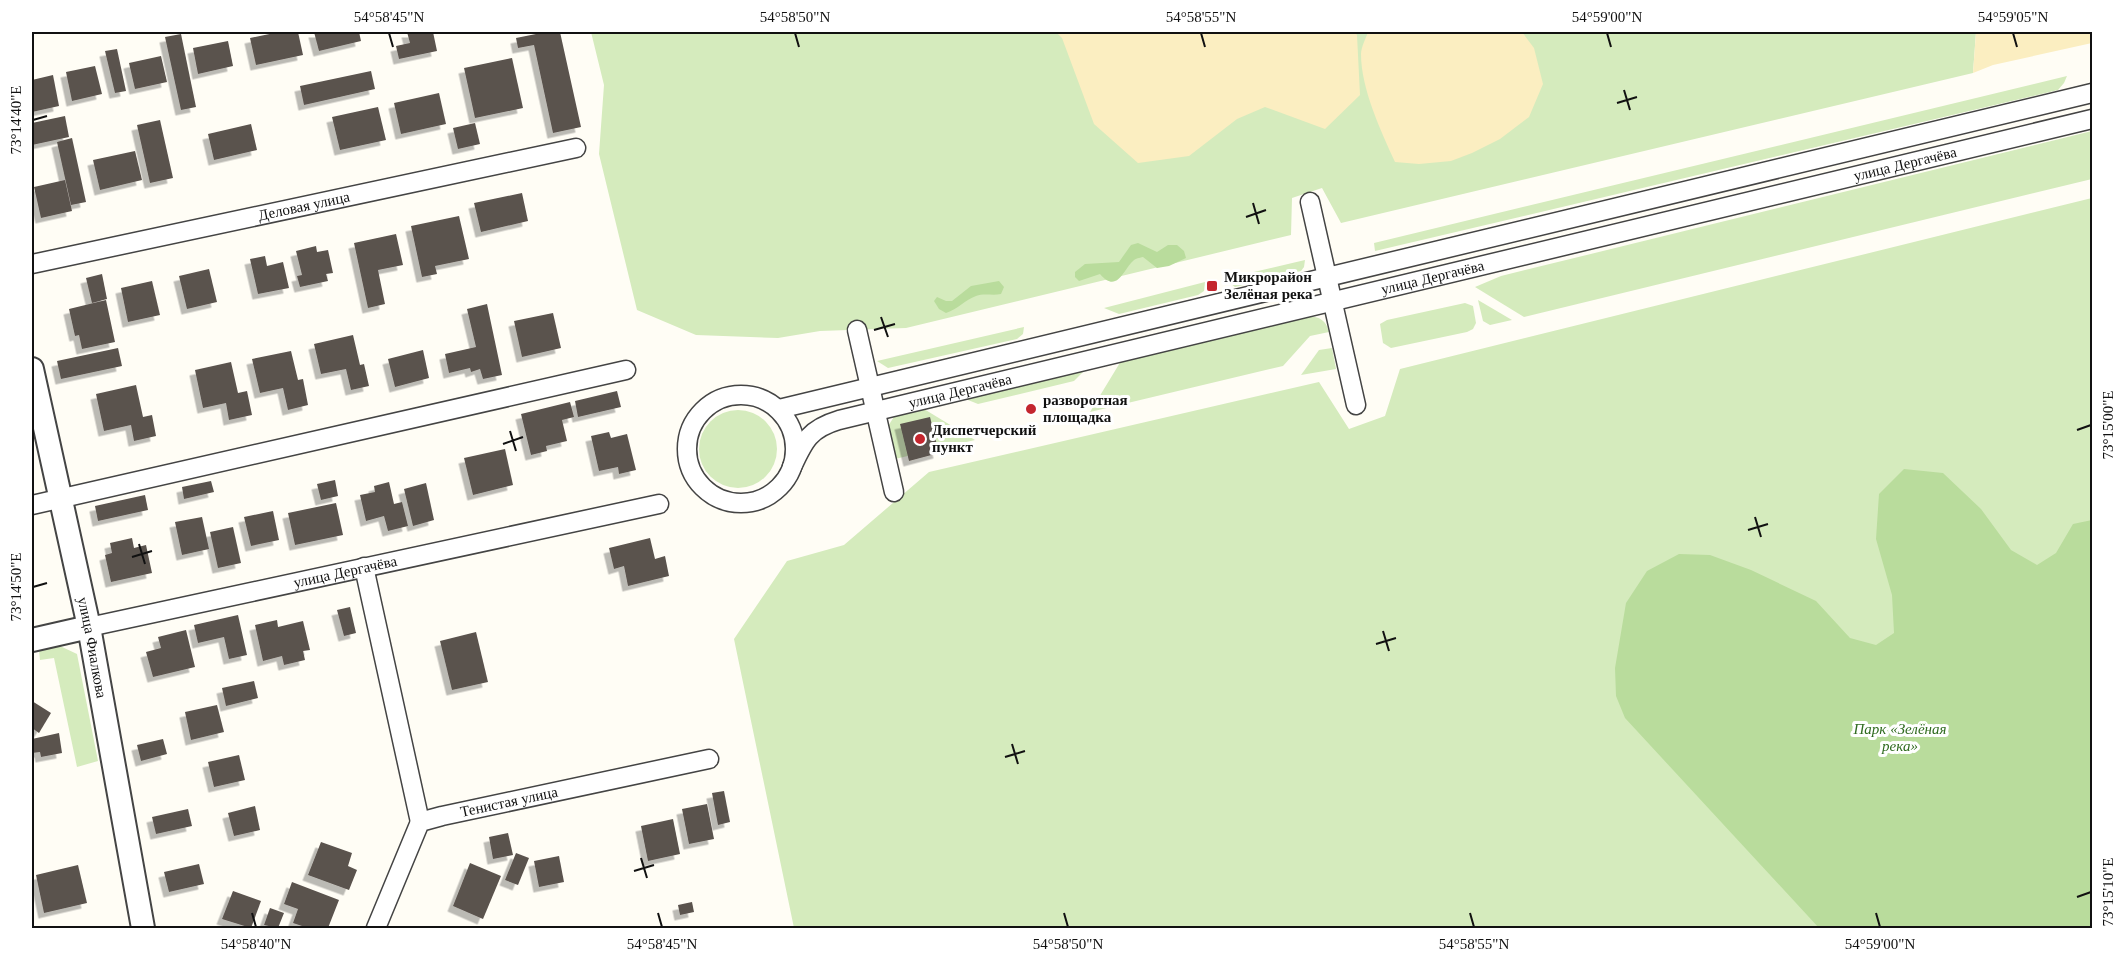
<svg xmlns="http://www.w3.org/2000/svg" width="2124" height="960" font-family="'Times New Roman',serif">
  <defs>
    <filter id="shadow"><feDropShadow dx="-5.5" dy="5.5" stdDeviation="0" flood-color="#0004"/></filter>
  </defs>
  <rect width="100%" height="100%" fill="#fffdf5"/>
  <g fill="#d5ebbd">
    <path d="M 591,32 L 1976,32 L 1973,73 L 1341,223 L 1322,188 L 1292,198 L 1291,235 L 906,328 L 820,331 L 778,338 L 696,335 L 637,310 L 599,154 L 604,85 Z"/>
    <path d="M 2067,76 L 2064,83 L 2058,90 L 1375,251 L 1374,243 Z"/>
    <path d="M 2092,131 L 2092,179 L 1524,317 L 1475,287 L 1501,276 Z"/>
    <path d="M 2092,198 L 2092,928 L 794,928 L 734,639 L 787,561 L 844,545 L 929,472 L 1319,382 L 1349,429 L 1385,416 L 1400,369 Z"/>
    <path d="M 1305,260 L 1304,267 L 1301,271 L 1235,287 L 1231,284 L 1228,278 Z"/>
    <path d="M 1205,282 L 1204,291 L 1198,295 L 1119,314 L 1104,308 Z"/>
    <path d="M 1478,300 L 1512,320 L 1490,325 L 1483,321 Z"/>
    <path d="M 1465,303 L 1473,306 L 1476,323 L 1473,329 L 1467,332 L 1391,348 L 1383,343 L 1380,324 L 1387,320 Z"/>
    <path d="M 1308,316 C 1320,317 1326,320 1329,332 L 1310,336 L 1283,366 L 1090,412 L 1121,361 Z"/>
    <path d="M 1024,327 L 1023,334 L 1017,339 L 888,368 L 877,361 Z"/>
    <path d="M 1332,348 L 1336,369 L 1301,375 L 1319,350 Z"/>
    <path d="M 1085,370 L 1074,381 L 978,404 L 963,398 Z"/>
    <path d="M 924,409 L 975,440 L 895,459 L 887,428 L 895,415 Z"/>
    <circle cx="738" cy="449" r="39"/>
    <path d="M 60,646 L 77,654 L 98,761 L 77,767 L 54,658 L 40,660 L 39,650 Z"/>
  </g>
  <g fill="#b9dc9c">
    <path d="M 1138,243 L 1157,252 L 1168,245 L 1177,245 L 1184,251 L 1186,258 L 1169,266 L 1157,268 L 1143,257 C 1139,258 1136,258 1133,261 C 1123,270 1117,294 1100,274 L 1079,281 L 1075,277 L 1075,272 L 1085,264 L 1119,262 L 1131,245 Z"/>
    <path d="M 999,281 L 1004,287 L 1001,294 C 993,296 984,293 976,296 C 965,300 958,309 946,313 L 939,309 L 934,301 L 937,297 L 946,301 L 952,301 L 971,286 Z"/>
    <path d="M 1904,469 L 1943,473 L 1981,509 L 2011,550 L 2037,565 L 2056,553 L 2073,524 L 2092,520 L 2092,928 L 1819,928 L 1625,718 L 1616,696 L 1615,668 L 1626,603 L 1647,571 L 1679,554 L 1710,555 L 1751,570 L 1816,601 L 1850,638 L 1876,645 L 1894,633 L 1892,595 L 1876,539 L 1879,494 Z"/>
  </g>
  <g fill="#fbeec1">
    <path d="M 1056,32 L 1355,32 L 1357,35 L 1360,95 L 1325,129 L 1265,107 L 1237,119 L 1189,156 L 1138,163 L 1094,124 L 1062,38 Z"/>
    <path d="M 1368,32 L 1522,32 L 1534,48 L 1543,84 L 1529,117 L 1500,139 L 1472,153 L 1451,161 L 1419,164 L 1395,162 C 1381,131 1361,89 1361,54 C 1361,47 1366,38 1368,32 Z"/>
    <path d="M 1976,32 L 2092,32 L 2092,43 L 1993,65 L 1973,73 Z"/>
  </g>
  <g fill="#5a524d" filter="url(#shadow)">
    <path d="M 279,32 L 298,32 L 303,55 L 256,65 L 250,38 Z"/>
    <path d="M 314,32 L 359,32 L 361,41 L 319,51 Z"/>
    <path d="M 407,32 L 433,32 L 437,51 L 399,59 L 396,46 L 410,43 Z"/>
    <path d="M 546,32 L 560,32 L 581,127 L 553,133 L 534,45 L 518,48 L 516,38 Z"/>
    <path d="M 181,34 L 196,107 L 181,110 L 165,37 Z"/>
    <path d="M 228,41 L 233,66 L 198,74 L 193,48 Z"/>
    <path d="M 117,49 L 126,91 L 115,93 L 105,51 Z"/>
    <path d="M 161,56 L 167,82 L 135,89 L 129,63 Z"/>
    <path d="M 512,58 L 523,108 L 475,118 L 464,68 Z"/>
    <path d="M 95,66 L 102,94 L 72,101 L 66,72 Z"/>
    <path d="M 371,71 L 375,89 L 304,105 L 300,86 Z"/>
    <path d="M 53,75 L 59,106 L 32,112 L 32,80 Z"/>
    <path d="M 439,93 L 446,124 L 401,134 L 394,103 Z"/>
    <path d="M 378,107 L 386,140 L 340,150 L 332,117 Z"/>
    <path d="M 65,116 L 69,137 L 32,145 L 32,123 Z"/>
    <path d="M 160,120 L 173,178 L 150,183 L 137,125 Z"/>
    <path d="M 475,123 L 480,144 L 458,149 L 453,128 Z"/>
    <path d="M 251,124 L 257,150 L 214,160 L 208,134 Z"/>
    <path d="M 72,138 L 86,202 L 71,205 L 57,142 Z"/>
    <path d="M 135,151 L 142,180 L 100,190 L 93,160 Z"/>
    <path d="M 65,180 L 72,211 L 41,218 L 34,187 Z"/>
    <path d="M 522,193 L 528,221 L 481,232 L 474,203 Z"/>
    <path d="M 459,216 L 469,259 L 435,266 L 437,274 L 422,277 L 411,226 Z"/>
    <path d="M 396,234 L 403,265 L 378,270 L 385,304 L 368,308 L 354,243 Z"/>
    <path d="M 316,246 L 317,252 L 328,250 L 333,273 L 326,274 L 328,281 L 300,287 L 297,276 L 302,275 L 296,251 Z"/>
    <path d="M 265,256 L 267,266 L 283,262 L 289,288 L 258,294 L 250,259 Z"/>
    <path d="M 209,269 L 217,302 L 187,309 L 179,276 Z"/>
    <path d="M 102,274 L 107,299 L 92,303 L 86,278 Z"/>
    <path d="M 152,281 L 160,315 L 128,322 L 121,288 Z"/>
    <path d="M 106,300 L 115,342 L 82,349 L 79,335 L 75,336 L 69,309 Z"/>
    <path d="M 487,304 L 502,375 L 483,379 L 480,369 L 471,372 L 470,368 L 449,373 L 445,354 L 476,347 L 467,309 Z"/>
    <path d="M 553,313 L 561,348 L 522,357 L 514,321 Z"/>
    <path d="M 353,335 L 360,365 L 364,364 L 369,386 L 351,390 L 346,369 L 321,374 L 314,344 Z"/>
    <path d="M 118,348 L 122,366 L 61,379 L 57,361 Z"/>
    <path d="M 423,350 L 429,378 L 395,387 L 388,359 Z"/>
    <path d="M 291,351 L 298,380 L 303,379 L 308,405 L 288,410 L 283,388 L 260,393 L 252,359 Z"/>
    <path d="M 231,362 L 238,393 L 247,391 L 252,415 L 229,420 L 226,403 L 203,408 L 195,370 Z"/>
    <path d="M 136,385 L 143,417 L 152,415 L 156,436 L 134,441 L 131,425 L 104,431 L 96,394 Z"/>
    <path d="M 617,391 L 621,407 L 578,417 L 575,401 Z"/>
    <path d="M 570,402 L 574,417 L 562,420 L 567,441 L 546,446 L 547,451 L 531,455 L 521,414 Z"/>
    <path d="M 930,417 L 939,453 L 909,461 L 900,424 Z"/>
    <path d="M 609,432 L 611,438 L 627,434 L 636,470 L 619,474 L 618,467 L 599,471 L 591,436 Z"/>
    <path d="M 505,449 L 513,485 L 473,495 L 464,458 Z"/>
    <path d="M 335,480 L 338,496 L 321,500 L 317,484 Z"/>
    <path d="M 211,481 L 214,492 L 184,499 L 182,487 Z"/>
    <path d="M 389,482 L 394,504 L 402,502 L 408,526 L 388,531 L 384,516 L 366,521 L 360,495 L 375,492 L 374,486 Z"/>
    <path d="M 426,483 L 434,520 L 413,526 L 404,489 Z"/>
    <path d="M 145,495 L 148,510 L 98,521 L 95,506 Z"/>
    <path d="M 336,503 L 343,535 L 295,545 L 288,513 Z"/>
    <path d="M 273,511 L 279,540 L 251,546 L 244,517 Z"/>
    <path d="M 202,517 L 209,549 L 182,555 L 175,522 Z"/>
    <path d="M 233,527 L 241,563 L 218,568 L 210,532 Z"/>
    <path d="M 132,538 L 134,548 L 146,545 L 152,573 L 111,582 L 105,555 L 112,553 L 110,543 Z"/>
    <path d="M 650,538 L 655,559 L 665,556 L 669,576 L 628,586 L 624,566 L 614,569 L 609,548 Z"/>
    <path d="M 350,607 L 356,633 L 344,636 L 337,610 Z"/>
    <path d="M 238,615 L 247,655 L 229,659 L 224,637 L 198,643 L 194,625 Z"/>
    <path d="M 277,620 L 278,627 L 303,621 L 310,650 L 303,651 L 305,660 L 284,665 L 282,656 L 263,661 L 255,625 Z"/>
    <path d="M 186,630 L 195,667 L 153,677 L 146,652 L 161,648 L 158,637 Z"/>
    <path d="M 476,632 L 488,682 L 452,690 L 440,641 Z"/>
    <path d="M 254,681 L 258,698 L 226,706 L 222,688 Z"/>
    <path d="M 32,701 L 51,713 L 39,733 L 32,728 Z"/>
    <path d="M 217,705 L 224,732 L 191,740 L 185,712 Z"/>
    <path d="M 59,733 L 62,753 L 41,757 L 40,752 L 32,753 L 32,739 Z"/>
    <path d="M 163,739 L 167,754 L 141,761 L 137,745 Z"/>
    <path d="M 239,755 L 245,780 L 214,787 L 208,762 Z"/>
    <path d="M 724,791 L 730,822 L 718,825 L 712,793 Z"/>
    <path d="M 707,804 L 714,839 L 689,844 L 682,809 Z"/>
    <path d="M 255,806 L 260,830 L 234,836 L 228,813 Z"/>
    <path d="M 188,809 L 192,826 L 156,834 L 152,817 Z"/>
    <path d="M 673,819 L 680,854 L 648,861 L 641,826 Z"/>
    <path d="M 508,833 L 513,855 L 493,859 L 489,837 Z"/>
    <path d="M 321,842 L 352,853 L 348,866 L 357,870 L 349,890 L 308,875 Z"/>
    <path d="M 516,853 L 529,858 L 518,885 L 505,880 Z"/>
    <path d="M 559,856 L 564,882 L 539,887 L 534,861 Z"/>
    <path d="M 470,863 L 501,876 L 483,919 L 453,906 Z"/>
    <path d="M 199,864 L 204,884 L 169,892 L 164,872 Z"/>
    <path d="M 78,865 L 87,903 L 44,913 L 36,875 Z"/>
    <path d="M 292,882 L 339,900 L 328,928 L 308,928 L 293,923 L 298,909 L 284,904 Z"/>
    <path d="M 233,891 L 261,901 L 251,928 L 222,919 Z"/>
    <path d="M 692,902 L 694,912 L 680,915 L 678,905 Z"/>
    <path d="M 270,908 L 284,913 L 278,928 L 264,925 Z"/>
  </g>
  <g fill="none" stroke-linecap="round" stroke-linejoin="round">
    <g stroke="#444" stroke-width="21">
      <g id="minor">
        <path d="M 1310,202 L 1356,405"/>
        <path id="s1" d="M 32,264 L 576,148"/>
        <path d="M 857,330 L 894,492"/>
        <circle cx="741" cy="449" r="54"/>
        <path d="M 779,409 L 2092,93"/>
        <path id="s2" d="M 792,467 C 804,441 809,429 839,420 L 2092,119"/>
        <path d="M 32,505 L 626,370"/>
        <path d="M 364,567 L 420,822"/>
        <path id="s3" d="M 89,627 L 659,504"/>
        <path id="s4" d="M 376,928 L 420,822 L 442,816 L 709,759"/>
      </g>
    </g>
    <g stroke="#444" stroke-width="26">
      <g id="tertiary">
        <path id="s5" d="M 32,369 L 89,627 L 143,928"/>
        <path d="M 32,640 L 89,627"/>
      </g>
    </g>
    <use href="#minor" stroke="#fff" stroke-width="18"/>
    <use href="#tertiary" stroke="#fff" stroke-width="22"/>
  </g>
  <path fill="none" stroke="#111" stroke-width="2" d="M 389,33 L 393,47M 795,33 L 799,47M 1201,33 L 1205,47M 1607,33 L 1611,47M 2013,33 L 2017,47M 1624,90 L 1630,110M 1617,103 L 1637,97M 33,120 L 47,116M 1253,203 L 1259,224M 1246,217 L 1266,210M 881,317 L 888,337M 874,330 L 895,324M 2077,430 L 2091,425M 510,431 L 516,451M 503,444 L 523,437M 1755,517 L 1761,537M 1748,530 L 1768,524M 139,544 L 145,564M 132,557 L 152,551M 33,587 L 47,583M 1383,631 L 1389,651M 1376,644 L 1396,638M 1012,744 L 1018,764M 1005,757 L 1025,751M 641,858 L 647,878M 634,871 L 654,865M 2077,897 L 2091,892M 252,913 L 256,927M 658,913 L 662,927M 1064,913 L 1068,927M 1470,913 L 1474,927M 1876,913 L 1880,927"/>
  <g fill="#c4262e" stroke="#fff" stroke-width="2">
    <rect x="1206" y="280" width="12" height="12" rx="3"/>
    <circle cx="1031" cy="409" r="6"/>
    <circle cx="920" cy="439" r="6"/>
  </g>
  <g text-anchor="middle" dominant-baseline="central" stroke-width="6" stroke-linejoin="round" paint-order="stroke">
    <g font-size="15" fill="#111" stroke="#fff">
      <text stroke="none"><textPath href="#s2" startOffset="1166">улица Дергачёва</textPath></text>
      <text stroke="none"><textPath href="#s1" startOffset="278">Деловая улица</textPath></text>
      <text stroke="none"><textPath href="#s2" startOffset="680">улица Дергачёва</textPath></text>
      <text stroke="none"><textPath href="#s2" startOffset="194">улица Дергачёва</textPath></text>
      <text stroke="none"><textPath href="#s3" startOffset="262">улица Дергачёва</textPath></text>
      <text stroke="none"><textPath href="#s5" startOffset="285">улица Фиалкова</textPath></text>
      <text stroke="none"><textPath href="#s4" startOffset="206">Тенистая улица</textPath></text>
    </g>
    <g font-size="15" font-weight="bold" fill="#111" stroke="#fff" text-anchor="start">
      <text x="1224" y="277">Микрорайон<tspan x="1224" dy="17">Зелёная река</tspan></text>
      <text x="1043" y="400">разворотная<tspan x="1043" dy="17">площадка</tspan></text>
      <text x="932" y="430">Диспетчерский<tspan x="932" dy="17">пункт</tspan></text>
    </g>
    <g font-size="15" font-style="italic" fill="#2f6b1f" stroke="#fff">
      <text x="1900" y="729">Парк «Зелёная<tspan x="1900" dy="17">река»</tspan></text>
    </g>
  </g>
  <rect width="2124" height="960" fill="none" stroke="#ffffff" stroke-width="66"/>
  <rect x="33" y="33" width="2058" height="894" fill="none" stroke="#111" stroke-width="2"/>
  <g font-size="15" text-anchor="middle" fill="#111">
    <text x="389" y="22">54°58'45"N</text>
    <text x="795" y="22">54°58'50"N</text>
    <text x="1201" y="22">54°58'55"N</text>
    <text x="1607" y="22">54°59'00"N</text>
    <text x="2013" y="22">54°59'05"N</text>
    <text transform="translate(16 120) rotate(-90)" y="5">73°14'40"E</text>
    <text transform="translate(2108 425) rotate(-90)" y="5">73°15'00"E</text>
    <text transform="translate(16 587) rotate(-90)" y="5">73°14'50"E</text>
    <text transform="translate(2108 892) rotate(-90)" y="5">73°15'10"E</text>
    <text x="256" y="949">54°58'40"N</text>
    <text x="662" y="949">54°58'45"N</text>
    <text x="1068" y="949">54°58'50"N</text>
    <text x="1474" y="949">54°58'55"N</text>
    <text x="1880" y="949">54°59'00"N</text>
  </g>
</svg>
